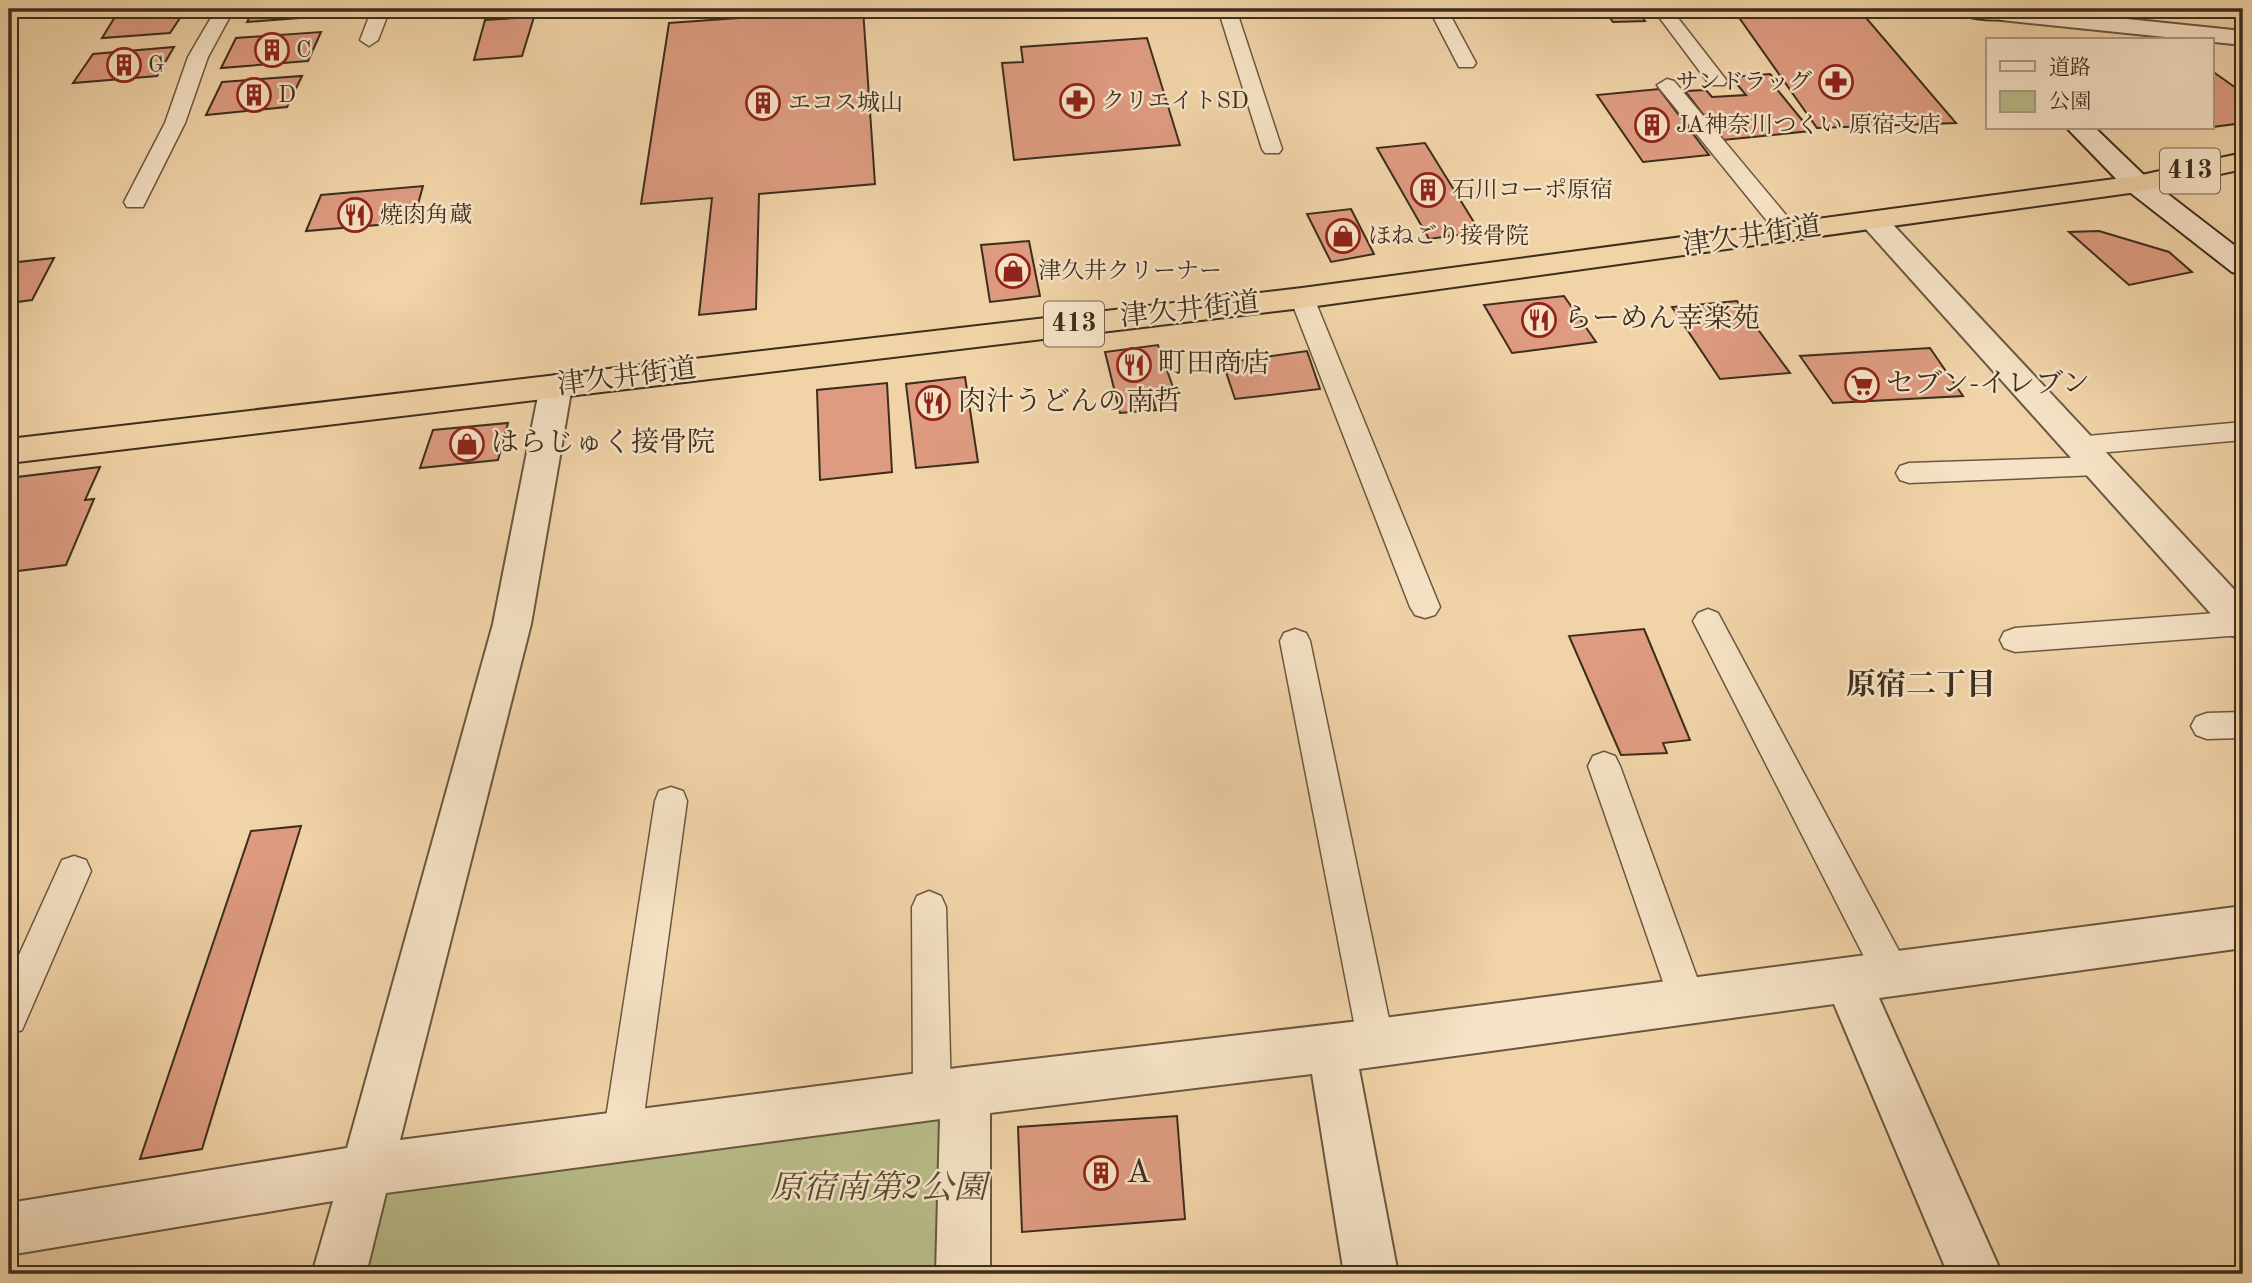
<svg xmlns="http://www.w3.org/2000/svg" width="2252" height="1283" font-family="'Old Standard TT','Noto Serif JP',serif">
  <rect width="100%" height="100%" fill="#f1d3a8"/>
  <filter id="stains"><feTurbulence type="fractalNoise" baseFrequency=".00286" numOctaves="4"/><feColorMatrix values="0 0 0 0 .2 0 0 0 0 .09 0 0 0 0 .02 0 0 0 .5 -.17"/></filter>
  <radialGradient id="worn" r=".72"><stop offset=".6" stop-color="#630" stop-opacity="0"/><stop offset="1" stop-color="#630" stop-opacity=".3"/></radialGradient>
  <path fill="#b8bd89" stroke="#7a7652" stroke-width="2" d="M 965,1091 L 963,1274 L 339,1274 L 368,1170 Z"/>
  <g fill="#de9b81" stroke="#3c2e1c" stroke-width="2">
    <path d="M 186,9 L 170,33 L 102,38 L 118,12 Z"/>
    <path d="M 254,9 L 329,9 L 326,16 L 247,22 Z"/>
    <path d="M 863,9 L 875,184 L 759,194 L 756,309 L 699,315 L 712,198 L 641,204 L 669,23 Z"/>
    <path d="M 1603,9 L 1636,9 L 1645,21 L 1613,22 Z"/>
    <path d="M 1733,9 L 1784,9 L 1790,16 L 1862,13 L 1956,123 L 1817,128 Z"/>
    <path d="M 534,17 L 522,56 L 474,60 L 485,20 Z"/>
    <path d="M 321,32 L 308,61 L 221,68 L 236,38 Z"/>
    <path d="M 1147,38 L 1180,145 L 1014,160 L 1002,63 L 1023,62 L 1021,47 Z"/>
    <path d="M 174,47 L 157,76 L 73,83 L 93,54 Z"/>
    <path d="M 2212,71 L 2243,93 L 2243,123 L 2212,127 Z"/>
    <path d="M 1770,74 L 1777,82 L 1771,82 L 1811,131 L 1723,140 L 1685,91 L 1706,90 L 1712,97 L 1746,95 L 1731,77 Z"/>
    <path d="M 302,76 L 287,107 L 206,115 L 222,82 Z"/>
    <path d="M 1659,89 L 1709,155 L 1643,162 L 1597,95 Z"/>
    <path d="M 1425,143 L 1480,232 L 1429,239 L 1377,148 Z"/>
    <path d="M 423,186 L 413,222 L 306,231 L 321,195 Z"/>
    <path d="M 1351,209 L 1374,254 L 1331,262 L 1307,214 Z"/>
    <path d="M 2099,231 L 2169,252 L 2192,272 L 2129,285 L 2069,232 Z"/>
    <path d="M 1029,241 L 1040,296 L 990,302 L 981,245 Z"/>
    <path d="M 54,258 L 32,300 L 9,303 L 9,263 Z"/>
    <path d="M 1564,296 L 1596,342 L 1512,353 L 1484,305 Z"/>
    <path d="M 1737,301 L 1790,373 L 1720,379 L 1672,307 Z"/>
    <path d="M 1158,345 L 1174,390 L 1151,393 L 1156,410 L 1120,413 L 1105,352 Z"/>
    <path d="M 1930,348 L 1963,396 L 1833,403 L 1800,356 Z"/>
    <path d="M 1307,351 L 1320,389 L 1235,399 L 1223,363 Z"/>
    <path d="M 965,377 L 978,462 L 916,468 L 906,384 Z"/>
    <path d="M 887,383 L 892,472 L 820,480 L 817,390 Z"/>
    <path d="M 508,423 L 498,460 L 420,468 L 433,430 Z"/>
    <path d="M 100,467 L 85,500 L 94,499 L 66,565 L 9,572 L 9,478 Z"/>
    <path d="M 1644,629 L 1690,740 L 1663,743 L 1667,753 L 1621,755 L 1569,636 Z"/>
    <path d="M 301,826 L 202,1149 L 140,1159 L 251,831 Z"/>
    <path d="M 1177,1116 L 1185,1219 L 1022,1232 L 1018,1127 Z"/>
  </g>
  <g fill="none" stroke-linecap="round" stroke-linejoin="round">
    <g stroke="#69573f" stroke-width="3">
      <g id="lane">
        <path d="M 216,9 L 234,9 L 208,57 L 185,123 L 143,207 L 127,207 L 124,202 L 165,123 L 188,57 Z"/>
        <path d="M 372,9 L 390,9 L 378,40 L 369,46 L 360,40 Z"/>
        <path d="M 1218,9 L 1236,9 L 1282,149 L 1279,153 L 1265,153 L 1262,149 Z"/>
        <path d="M 1429,9 L 1447,9 L 1476,63 L 1473,67 L 1459,67 Z"/>
        <path d="M 1653,9 L 1671,9 L 1727,81 L 1724,85 L 1710,85 Z"/>
        <path d="M 1667,79 L 1674,81 L 1796,227 L 1799,232 L 1796,237 L 1780,237 L 1660,89 L 1657,85 Z"/>
        <path d="M 1302,291 L 1310,293 L 1314,298 L 1440,607 L 1435,615 L 1425,618 L 1415,615 L 1410,607 L 1290,298 L 1294,293 Z"/>
        <path d="M 2243,422 L 2243,440 L 2076,455 L 2067,453 L 2063,446 L 2067,439 L 2076,437 Z"/>
        <path d="M 2097,457 L 2106,459 L 2110,466 L 2106,473 L 2097,475 L 1909,483 L 1900,480 L 1896,473 L 1900,466 L 1909,463 Z"/>
        <path d="M 1708,609 L 1718,613 L 1906,964 L 1911,976 L 1906,988 L 1893,993 L 1880,988 L 1693,621 L 1698,613 Z"/>
        <path d="M 2243,611 L 2243,635 L 2015,652 L 2004,648 L 2000,640 L 2004,632 L 2015,628 Z"/>
        <path d="M 1295,629 L 1306,633 L 1310,641 L 1394,1043 L 1389,1056 L 1376,1061 L 1363,1056 L 1358,1043 L 1280,641 L 1284,633 Z"/>
        <path d="M 2243,712 L 2243,738 L 2207,739 L 2196,735 L 2191,726 L 2196,717 L 2207,713 Z"/>
        <path d="M 1604,752 L 1615,756 L 1620,766 L 1706,1002 L 1701,1014 L 1688,1020 L 1675,1014 L 1670,1002 L 1588,766 L 1593,756 Z"/>
        <path d="M 671,787 L 683,791 L 687,801 L 641,1137 L 636,1151 L 622,1156 L 608,1151 L 603,1137 L 655,801 L 659,791 Z"/>
        <path d="M 74,856 L 86,860 L 91,871 L 22,1030 L 9,1035 L 9,977 L 62,860 Z"/>
        <path d="M 929,891 L 941,896 L 946,907 L 951,1095 L 945,1108 L 932,1114 L 919,1108 L 913,1095 L 912,907 L 917,896 Z"/>
      </g>
    </g>
    <g stroke="#69573f" stroke-width="4">
      <g id="street">
        <path d="M 1992,9 L 2029,9 L 2243,31 L 2243,45 L 2001,20 L 1993,18 L 1989,13 Z"/>
        <path d="M 1874,212 L 1884,215 L 2243,599 L 2243,639 L 2230,635 L 1864,227 L 1860,221 L 1864,215 Z"/>
        <path d="M 556,375 L 568,378 L 572,386 L 531,624 L 400,1140 L 965,1067 L 1376,1019 L 2243,906 L 2243,948 L 1879,998 L 2002,1274 L 1948,1274 L 1834,1004 L 1359,1069 L 1398,1274 L 1344,1274 L 1312,1074 L 990,1113 L 990,1274 L 936,1274 L 940,1119 L 386,1193 L 366,1274 L 312,1274 L 333,1201 L 9,1255 L 9,1203 L 347,1148 L 493,624 L 540,386 L 544,378 Z"/>
      </g>
    </g>
    <g stroke="#3c2e1c" stroke-width="4">
      <g id="secondary">
        <path d="M 1952,9 L 2010,9 L 2013,13 L 2009,18 C 1993,22 1972,18 1956,14 Z"/>
        <path d="M 2067,128 L 2095,128 L 2147,178 L 2243,252 L 2243,275 L 2232,272 L 2127,190 Z"/>
      </g>
    </g>
    <g stroke="#3c2e1c" stroke-width="4">
      <path id="highway" d="M 2243,153 L 2243,169 L 2137,192 L 1302,308 L 9,463 L 9,439 L 1302,288 L 2137,176 Z"/>
    </g>
    <use href="#lane" fill="#f6e2c6" fill-rule="evenodd"/>
    <use href="#street" fill="#f6e2c6" fill-rule="evenodd"/>
    <use href="#secondary" fill="#f6e2c6" fill-rule="evenodd"/>
    <use href="#highway" fill="#f1d3a8" fill-rule="evenodd"/>
  </g>
  <defs>
    <g id="building-ring" transform="scale(1.75)"><circle r="9.5" fill="#f6e2c6" stroke="#8f2418" stroke-width="1.5"/><path d="M-4-6H4V6H1V3H-1V6H-4ZM-2.5-4.3h1.7v1.8h-1.7ZM.8-4.3h1.7v1.8H.8ZM-2.5-1h1.7V.8h-1.7ZM.8-1h1.7V.8H.8Z" fill="#8f2418"/></g>
    <g id="pharmacy-ring" transform="scale(1.75)"><circle r="9.5" fill="#f6e2c6" stroke="#8f2418" stroke-width="1.5"/><path d="M-2-6h4v4h4v4h-4v4h-4v-4h-4v-4h4Z" fill="#8f2418"/></g>
    <g id="restaurant-ring" transform="scale(1.75)"><circle r="9.5" fill="#f6e2c6" stroke="#8f2418" stroke-width="1.5"/><path d="M-5-6h1v4h1v-4h1v4h1v-4h1v5L-1.5 .5V6h-2V.5L-5-1ZM5-6V6H3V1.5H1.5Q1.5-4 5-6Z" fill="#8f2418"/></g>
    <g id="shop-ring" transform="scale(1.75)"><circle r="9.5" fill="#f6e2c6" stroke="#8f2418" stroke-width="1.5"/><path d="M-5-2.5h2.3a2.7 3.5 0 0 1 5.4 0H5L5.5 6h-11ZM-1.5-2.5h3a1.5 2.3 0 0 0-3 0Z" fill="#8f2418"/></g>
    <g id="supermarket-ring" transform="scale(1.75)"><circle r="9.5" fill="#f6e2c6" stroke="#8f2418" stroke-width="1.5"/><path d="M-6-5.5h2.5l.6 2H6L4.5 2H-2.5L-4.4-4H-6ZM-1.5 3.2a1.3 1.3 0 1 0 .1 0ZM3 3.2a1.3 1.3 0 1 0 .1 0Z" fill="#8f2418"/></g>
  </defs>
  <g fill-rule="evenodd">
    <use href="#building-ring" x="272" y="50"/>
    <use href="#building-ring" x="124" y="65"/>
    <use href="#pharmacy-ring" x="1836" y="82"/>
    <use href="#building-ring" x="254" y="95"/>
    <use href="#pharmacy-ring" x="1077" y="101"/>
    <use href="#building-ring" x="763" y="103"/>
    <use href="#building-ring" x="1652" y="125"/>
    <use href="#building-ring" x="1428" y="190"/>
    <use href="#restaurant-ring" x="355" y="215"/>
    <use href="#shop-ring" x="1343" y="236"/>
    <use href="#shop-ring" x="1013" y="271"/>
    <use href="#restaurant-ring" x="1539" y="320"/>
    <use href="#restaurant-ring" x="1134" y="365"/>
    <use href="#supermarket-ring" x="1862" y="385"/>
    <use href="#restaurant-ring" x="933" y="403"/>
    <use href="#shop-ring" x="467" y="444"/>
    <use href="#building-ring" x="1101" y="1173"/>
  </g>
  <g text-anchor="middle" dominant-baseline="central" stroke-width="5" stroke-linejoin="round" paint-order="stroke">
    <g font-size="23" fill="#3c2e1c" stroke="#f6e2c6" text-anchor="start">
      <text x="296" y="50">C</text>
      <text x="148" y="65">G</text>
      <text x="1812" y="82" text-anchor="end">サンドラッグ</text>
      <text x="278" y="95">D</text>
      <text x="1102" y="101">クリエイトSD</text>
      <text x="788" y="103">エコス城山</text>
      <text x="1676" y="125">JA神奈川つくい 原宿支店</text>
      <text x="1452" y="190">石川コーポ原宿</text>
      <text x="380" y="215">焼肉角蔵</text>
      <text x="1368" y="236">ほねごり接骨院</text>
      <text x="1038" y="271">津久井クリーナー</text>
    </g>
    <g fill="#f6e2c6" stroke="#74644f" stroke-width="2">
      <rect x="2160" y="148.5" width="60" height="45" rx="5"/>
      <rect x="1044" y="301.5" width="60" height="45" rx="5"/>
    </g>
    <g font-size="26" font-weight="bold" fill="#3c2e1c">
      <text x="2190" y="171">413</text>
      <text x="1074" y="324">413</text>
    </g>
    <g font-size="28" fill="#3c2e1c" stroke="#f6e2c6">
      <text transform="translate(1752 237) rotate(-8)">津久井街道</text>
      <text transform="translate(1190 311) rotate(-6)">津久井街道</text>
      <text transform="translate(627 378) rotate(-7)">津久井街道</text>
    </g>
    <g font-size="28" fill="#3c2e1c" stroke="#f6e2c6" text-anchor="start">
      <text x="1564" y="320">らーめん幸楽苑</text>
      <text x="1158" y="365">町田商店</text>
      <text x="1886" y="385">セブン-イレブン</text>
      <text x="958" y="403">肉汁うどんの南哲</text>
      <text x="491" y="444">はらじゅく接骨院</text>
    </g>
    <g font-size="30" font-weight="bold" fill="#3c2e1c" stroke="#f6e2c6">
      <text x="1921" y="686">原宿二丁目</text>
    </g>
    <g font-size="33" fill="#3c2e1c" stroke="#f6e2c6" text-anchor="start">
      <text x="1126" y="1173">A</text>
    </g>
    <g font-size="33" font-style="italic" fill="#554b32" stroke="#f6e2c6">
      <text x="878" y="1189">原宿南第2公園</text>
    </g>
  </g>
  <rect width="2252" height="1283" fill="none" stroke="#f1d3a8" stroke-width="35"/>
  <rect x="10" y="10" width="2231" height="1262" fill="none" stroke="#3c2e1c" stroke-width="3.5"/>
  <rect x="18" y="18" width="2217" height="1248" fill="none" stroke="#3c2e1c" stroke-width="2"/>
  <rect x="1986" y="38" width="228" height="91" fill="#f6e2c6" stroke="#ac9a82" stroke-width="2"/>
  <rect x="2000" y="61" width="35" height="10" fill="#f6e2c6" stroke="#ac9a82" stroke-width="2"/>
  <text x="2049" y="74" font-size="21" fill="#3c2e1c">道路</text>
  <rect x="2000" y="91" width="35" height="21" fill="#b8bd89" stroke="#ac9a82" stroke-width="2"/>
  <text x="2049" y="108" font-size="21" fill="#3c2e1c">公園</text>
  <rect width="100%" height="100%" filter="url(#stains)"/>
  <rect width="100%" height="100%" fill="url(#worn)"/>
</svg>
